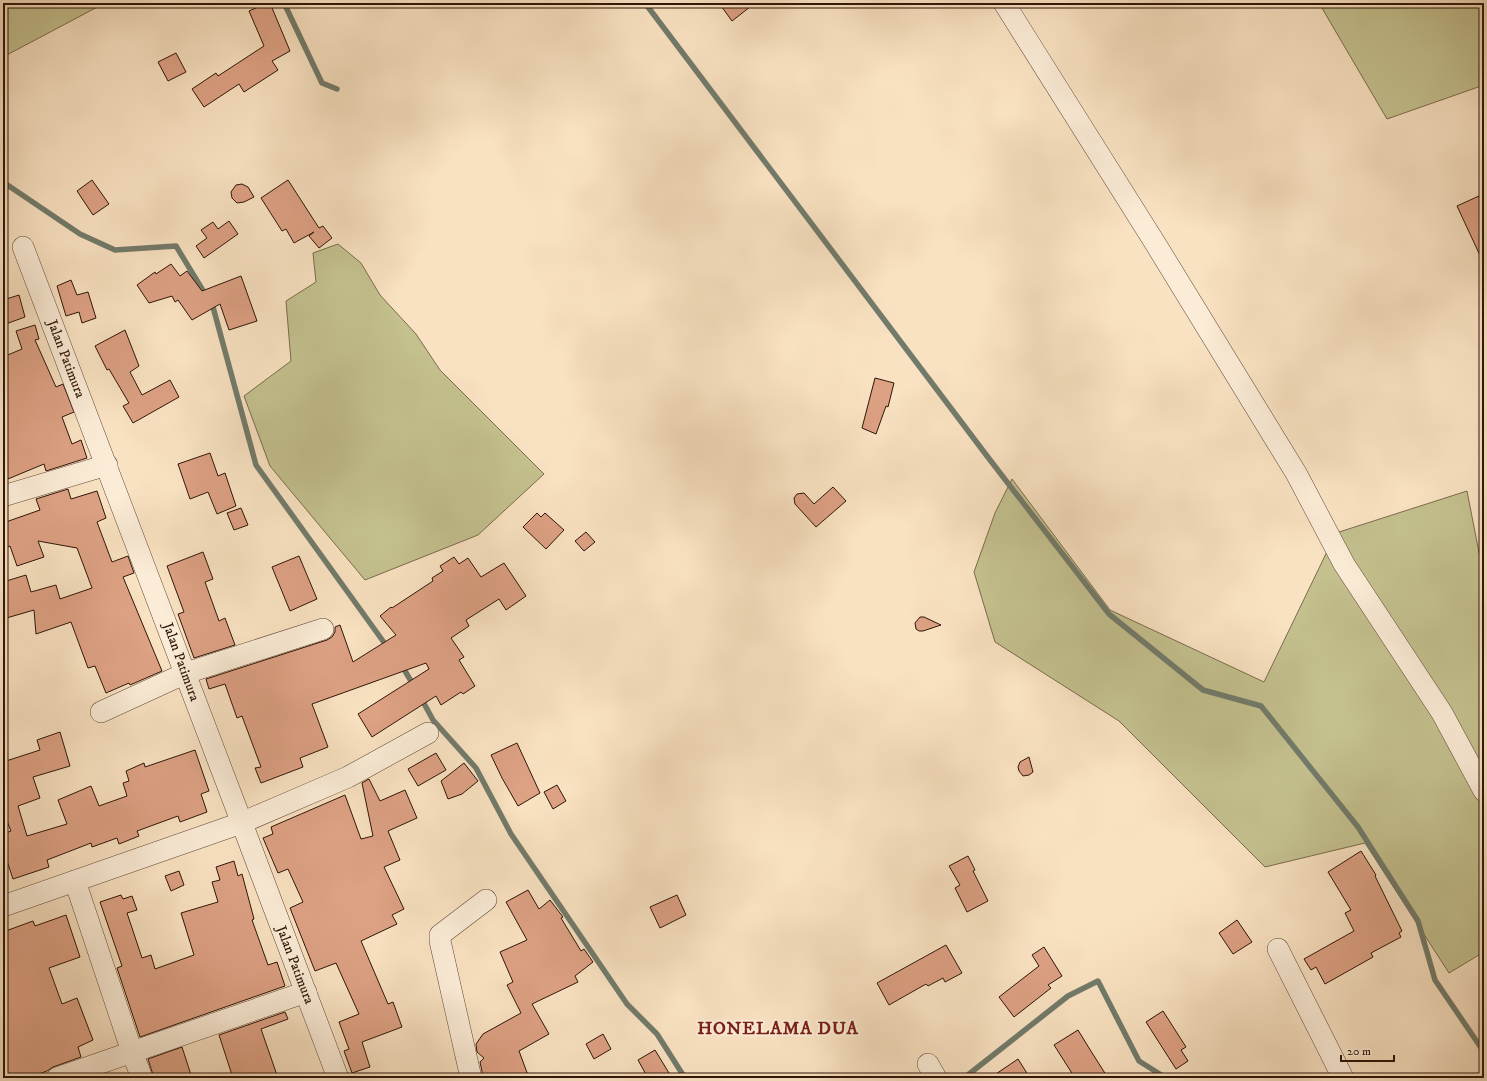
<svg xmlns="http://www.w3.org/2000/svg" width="1487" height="1081" font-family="'IM FELL DW Pica',serif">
  <rect width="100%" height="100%" fill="#f9e2c2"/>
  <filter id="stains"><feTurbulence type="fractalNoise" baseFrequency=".005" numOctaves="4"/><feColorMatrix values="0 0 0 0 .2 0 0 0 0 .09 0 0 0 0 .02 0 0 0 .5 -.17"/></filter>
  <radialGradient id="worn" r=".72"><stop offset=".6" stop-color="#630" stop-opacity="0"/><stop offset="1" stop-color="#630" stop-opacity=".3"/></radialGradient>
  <g fill="#c4c18f" stroke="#7a6b4b">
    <path d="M 3,3 L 103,3 L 103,4 L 3,57 Z"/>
    <path d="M 1319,3 L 1484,3 L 1484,85 L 1387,119 Z"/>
    <path d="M 338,244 L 361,263 L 380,295 L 416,334 L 440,370 L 544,474 L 478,535 L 365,580 L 270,466 L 244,396 L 291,361 L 286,301 L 316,282 L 313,253 Z"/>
    <path d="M 1012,479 L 1110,610 L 1264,682 L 1336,533 L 1467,491 L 1484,578 L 1484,717 L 1482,728 L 1484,735 L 1484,952 L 1449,973 L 1365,843 L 1265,867 L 1119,721 L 995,642 L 974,572 L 995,513 Z"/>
  </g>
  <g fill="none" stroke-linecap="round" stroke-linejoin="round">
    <g stroke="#727b6b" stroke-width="5.5">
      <path d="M 284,3 L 322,83 L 337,89"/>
      <path d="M 645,3 L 987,456 L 1109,614 L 1203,690 L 1261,706 L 1358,827 L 1418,921 L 1435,980 L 1484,1052"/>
      <path d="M 3,182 L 80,234 L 115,250 L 176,246 L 213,307 L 256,465 L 388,648"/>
      <path d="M 402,666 L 414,686"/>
      <path d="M 421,698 L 433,720 L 476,768 L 511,834 L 627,1004 L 657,1034 L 685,1078"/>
      <path d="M 964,1078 L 1068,996 L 1098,981 L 1139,1061 L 1166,1078"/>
    </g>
  </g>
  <g fill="#dda184" stroke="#2f1507">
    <path d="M 267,3 L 270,3 L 290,51 L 272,61 L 278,70 L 244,92 L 239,84 L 204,107 L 192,89 L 216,73 L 218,76 L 264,46 L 249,11 Z"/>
    <path d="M 719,3 L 755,3 L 732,21 Z"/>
    <path d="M 176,53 L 186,72 L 168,81 L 158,62 Z"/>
    <path d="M 92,180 L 109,204 L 93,215 L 77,191 Z"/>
    <path d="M 288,180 L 319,228 L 323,226 L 332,238 L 319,248 L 309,236 L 314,232 L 294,243 L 286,229 L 282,231 L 261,198 Z"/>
    <path d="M 242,184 L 248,187 L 254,197 L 244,202 L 237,203 L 232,198 L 231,192 L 236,185 Z"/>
    <path d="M 1479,196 L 1484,207 L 1484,264 L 1457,206 Z"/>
    <path d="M 229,221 L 238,234 L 204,258 L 196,246 L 207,238 L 201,230 L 213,222 L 218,229 Z"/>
    <path d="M 171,264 L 180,276 L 187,271 L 202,291 L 241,276 L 257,321 L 229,330 L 220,304 L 192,320 L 178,300 L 175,302 L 172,296 L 149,303 L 137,285 L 155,272 L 156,274 Z"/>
    <path d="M 71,280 L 77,295 L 88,292 L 96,318 L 82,323 L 79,312 L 66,316 L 57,286 Z"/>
    <path d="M 19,295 L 25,317 L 3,325 L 3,300 Z"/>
    <path d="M 35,325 L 39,339 L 35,340 L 56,387 L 63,384 L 74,412 L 62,417 L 72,444 L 81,440 L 87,458 L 46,471 L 44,464 L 3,481 L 3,357 L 22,349 L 16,331 Z"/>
    <path d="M 125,330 L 139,366 L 130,372 L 142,395 L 170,380 L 179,397 L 133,423 L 123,406 L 129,403 L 109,369 L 107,370 L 95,346 Z"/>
    <path d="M 875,378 L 894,383 L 888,407 L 886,406 L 876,434 L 862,428 Z"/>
    <path d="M 210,453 L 218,476 L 225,473 L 236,506 L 217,514 L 208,492 L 190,499 L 178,464 Z"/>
    <path d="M 833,487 L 846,501 L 816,527 L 795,504 L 794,498 L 797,494 L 804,493 L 814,504 Z"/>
    <path d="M 68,489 L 71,499 L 97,491 L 106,518 L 97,522 L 112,562 L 128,556 L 134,573 L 123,577 L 162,671 L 130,685 L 129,683 L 106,693 L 95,666 L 88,668 L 71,622 L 36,634 L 34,610 L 3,619 L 3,582 L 26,575 L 31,592 L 56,585 L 60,599 L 92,588 L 77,548 L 38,541 L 44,557 L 17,566 L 10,546 L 8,547 L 3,533 L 3,523 L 40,510 L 36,499 Z"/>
    <path d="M 241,508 L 248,525 L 234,530 L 227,513 Z"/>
    <path d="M 537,513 L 541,517 L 545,513 L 564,530 L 546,549 L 523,527 Z"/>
    <path d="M 586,532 L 595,542 L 584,551 L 575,541 Z"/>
    <path d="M 203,552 L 213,579 L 205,582 L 219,621 L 225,618 L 235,645 L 194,658 L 178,614 L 184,612 L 167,566 Z"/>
    <path d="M 299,556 L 317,599 L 290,611 L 272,567 Z"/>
    <path d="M 454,557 L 459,564 L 468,558 L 481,577 L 504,563 L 526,596 L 506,610 L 499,599 L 466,620 L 469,626 L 451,638 L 464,657 L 459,660 L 475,686 L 463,694 L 461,692 L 441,705 L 436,696 L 372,737 L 358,714 L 429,669 L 426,663 L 312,704 L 328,747 L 300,758 L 303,767 L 261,783 L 255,768 L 261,767 L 242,716 L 237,718 L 225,684 L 209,689 L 206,679 L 327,640 L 332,637 L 335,632 L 335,627 L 340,625 L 353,662 L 396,635 L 380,616 L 391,607 L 392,608 L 433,581 L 432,578 L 443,571 L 440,566 Z"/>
    <path d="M 920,617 L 924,617 L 941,625 L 923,631 L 919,631 L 916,629 L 915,623 Z"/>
    <path d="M 60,732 L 70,766 L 33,777 L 40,798 L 18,806 L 27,836 L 67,824 L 58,800 L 91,786 L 99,806 L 127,796 L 123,783 L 129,781 L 126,771 L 144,763 L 145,767 L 195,750 L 209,791 L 201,794 L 207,812 L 180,822 L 178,816 L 137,831 L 139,836 L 119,844 L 117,838 L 92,847 L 91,843 L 47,860 L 49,867 L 13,879 L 3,849 L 3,834 L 11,831 L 3,811 L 3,762 L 40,750 L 37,740 Z"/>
    <path d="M 517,743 L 540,793 L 518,806 L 502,778 L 491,755 Z"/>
    <path d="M 436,753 L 446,770 L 418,786 L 408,769 Z"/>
    <path d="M 1029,757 L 1033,772 L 1029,775 L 1023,776 L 1019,771 L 1018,767 L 1020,762 Z"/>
    <path d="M 464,763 L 478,781 L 462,794 L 448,799 L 441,781 Z"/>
    <path d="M 369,779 L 380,801 L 405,790 L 417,818 L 388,831 L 400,860 L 384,867 L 404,909 L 392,915 L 397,924 L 361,941 L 388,1004 L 393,1002 L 402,1027 L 362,1042 L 370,1067 L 352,1073 L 344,1051 L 349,1049 L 339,1022 L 359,1014 L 336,963 L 315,971 L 290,908 L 303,902 L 288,869 L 278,873 L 263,838 L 273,834 L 271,827 L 345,795 L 361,839 L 373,836 L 362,783 Z"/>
    <path d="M 557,785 L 566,801 L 553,809 L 544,792 Z"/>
    <path d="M 1361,851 L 1376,875 L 1375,876 L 1402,931 L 1399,933 L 1401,937 L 1371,953 L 1373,957 L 1325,984 L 1316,967 L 1311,970 L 1304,959 L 1354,931 L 1345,913 L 1351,910 L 1328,872 Z"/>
    <path d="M 968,856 L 975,870 L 973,871 L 988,901 L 967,912 L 955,888 L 960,885 L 949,866 Z"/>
    <path d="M 234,861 L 238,876 L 242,874 L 254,919 L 252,920 L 268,965 L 277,962 L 285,986 L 140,1037 L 117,968 L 122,966 L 100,902 L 121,895 L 123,899 L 132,896 L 137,910 L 127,913 L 142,958 L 151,955 L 155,969 L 194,955 L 181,913 L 218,902 L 212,882 L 220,880 L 216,867 Z"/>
    <path d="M 179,871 L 184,885 L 171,891 L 165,876 Z"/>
    <path d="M 528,890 L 539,909 L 550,900 L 563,917 L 561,918 L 581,951 L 584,949 L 593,962 L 575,976 L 578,982 L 532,1004 L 549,1034 L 519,1051 L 529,1078 L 485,1078 L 483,1076 L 480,1062 L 484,1058 L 477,1052 L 476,1044 L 483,1034 L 521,1013 L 507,985 L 513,982 L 500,952 L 527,940 L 506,902 Z"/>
    <path d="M 677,895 L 686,915 L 660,928 L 650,907 Z"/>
    <path d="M 66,915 L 80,957 L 49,968 L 62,1004 L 77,998 L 93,1040 L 78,1047 L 81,1057 L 53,1067 L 47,1071 L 28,1078 L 9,1078 L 3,1058 L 3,932 L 33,921 L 35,926 Z"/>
    <path d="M 1237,920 L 1252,942 L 1233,954 L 1219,933 Z"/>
    <path d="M 946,945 L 962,973 L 945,982 L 943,978 L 928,986 L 926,984 L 889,1005 L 877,983 Z"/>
    <path d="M 1044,947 L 1062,976 L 1048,985 L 1051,988 L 1014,1017 L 999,997 L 1039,966 L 1032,955 Z"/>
    <path d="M 1163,1011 L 1186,1047 L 1181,1050 L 1188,1061 L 1176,1069 L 1146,1022 Z"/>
    <path d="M 285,1012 L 288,1019 L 261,1029 L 278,1078 L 233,1078 L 219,1035 Z"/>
    <path d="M 1078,1030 L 1089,1048 L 1108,1078 L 1075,1078 L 1054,1045 Z"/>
    <path d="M 603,1034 L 611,1049 L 594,1059 L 586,1044 Z"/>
    <path d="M 182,1047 L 192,1078 L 154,1078 L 148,1059 Z"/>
    <path d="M 655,1050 L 672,1078 L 648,1078 L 638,1060 Z"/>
    <path d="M 1018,1059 L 1030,1078 L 990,1078 Z"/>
  </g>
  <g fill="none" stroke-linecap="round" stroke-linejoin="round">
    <g stroke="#624836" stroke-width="22">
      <g id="street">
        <path d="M 1004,3 L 1155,243 L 1296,473 L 1344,564 L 1442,713 L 1484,791"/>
        <path d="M 23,247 C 130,523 233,801 338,1078"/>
        <path d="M 3,496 L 107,465"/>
        <path d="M 101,712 L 186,673 L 323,629"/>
        <path d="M 75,881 L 132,1052 L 142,1078"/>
        <path d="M 3,906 L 241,823 L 348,777 L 428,733"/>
        <path d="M 1278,949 L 1343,1078"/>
        <path d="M 928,1064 L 936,1078"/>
        <path d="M 57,1078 L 306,992"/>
        <path d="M 471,1078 L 440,941 L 440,935 L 486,900"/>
      </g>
    </g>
    <use href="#street" stroke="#fbecd7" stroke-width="21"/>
  </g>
  <g text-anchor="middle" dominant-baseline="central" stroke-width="4" stroke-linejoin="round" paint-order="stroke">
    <g font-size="14" fill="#2f1507" stroke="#fbecd7">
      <text transform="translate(66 359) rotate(69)">Jalan Patimura</text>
      <text transform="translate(181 662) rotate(70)">Jalan Patimura</text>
      <text transform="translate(295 965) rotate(69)">Jalan Patimura</text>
    </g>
    <g font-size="18" font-weight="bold" letter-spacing="1" fill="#7a1f14" stroke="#fbecd7">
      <text x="778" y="1029">HONELAMA DUA</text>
    </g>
  </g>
  <rect width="1487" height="1081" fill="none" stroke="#f9e2c2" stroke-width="16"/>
  <rect x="4" y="4" width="1479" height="1073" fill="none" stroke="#2f1507" stroke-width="2"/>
  <rect x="8" y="8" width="1471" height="1065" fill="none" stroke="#2f1507"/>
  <path d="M1341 1055v6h53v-6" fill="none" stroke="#2f1507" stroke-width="2"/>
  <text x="1347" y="1055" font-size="12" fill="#2f1507" stroke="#fbecd7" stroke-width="3" paint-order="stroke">20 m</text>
  <rect width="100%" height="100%" filter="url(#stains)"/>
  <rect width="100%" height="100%" fill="url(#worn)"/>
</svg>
